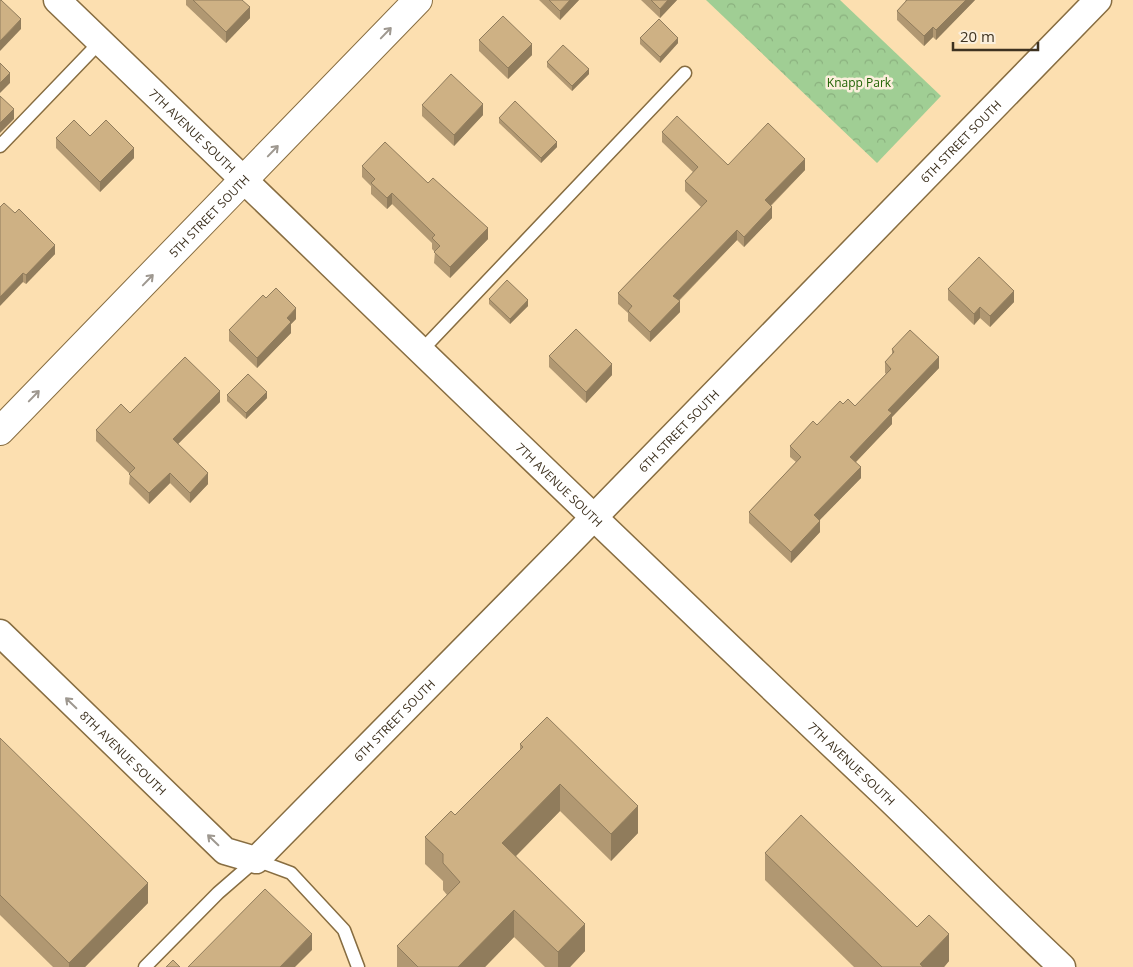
<svg xmlns="http://www.w3.org/2000/svg" width="1133" height="967" font-family="'Open Sans',sans-serif">
  <defs>
    <pattern id="park-crowns" width="20" height="18" patternUnits="userSpaceOnUse" patternTransform="scale(1.25)"><rect width="20" height="18" fill="#a0ce94"/><path d="M2 6a3 3 0 1 1 6 0M12 15a3 3 0 1 1 6 0" fill="none" stroke="#8bb17f"/></pattern>
  </defs>
  <rect width="100%" height="100%" fill="#fcdfb0"/>
  <path fill="url(#park-crowns)" d="M 706,0 L 840,0 L 941,96 L 877,163 Z"/>
  <g fill="none" stroke-linecap="round" stroke-linejoin="round">
    <g stroke="#876d41" stroke-width="15">
      <g id="service">
        <path d="M 0,146 L 100,42"/>
        <path d="M 421,351 L 685,73"/>
        <path d="M 145,967 L 218,893 L 256,860 L 291,873 L 344,930 L 358,967"/>
      </g>
    </g>
    <g stroke="#876d41" stroke-width="29">
      <g id="minor">
        <path id="s1" d="M 57,0 C 332,264 604,530 881,791 C 942,849 1001,910 1062,967"/>
        <path id="s2" d="M 0,633 L 225,851 L 256,860 L 563,549 L 1098,0"/>
      </g>
    </g>
    <g stroke="#876d41" stroke-width="30">
      <g id="tertiary">
        <path id="s3" d="M 0,431 L 418,0"/>
      </g>
    </g>
    <use href="#service" stroke="#fff" stroke-width="12"/>
    <use href="#minor" stroke="#fff" stroke-width="26"/>
    <use href="#tertiary" stroke="#fff" stroke-width="28"/>
  </g>
  <g fill="#b19872">
    <path d="M 186,0 L 242,0 L 250,18 L 226,43 L 186,5 Z"/>
    <path d="M 539,0 L 579,0 L 560,20 Z"/>
    <path d="M 641,0 L 677,0 L 660,18 Z"/>
    <path d="M 905,0 L 975,0 L 936,40 L 933,37 L 924,46 L 897,20 L 897,11 L 906,1 Z"/>
    <path d="M 640,38 L 678,43 L 660,63 L 640,44 Z"/>
    <path d="M 479,40 L 532,55 L 508,79 L 479,51 Z"/>
    <path d="M 547,62 L 589,74 L 572,91 L 547,67 Z"/>
    <path d="M 422,105 L 483,115 L 454,146 L 422,116 Z"/>
    <path d="M 499,118 L 557,147 L 541,163 L 499,123 Z"/>
    <path d="M 662,132 L 728,165 L 805,170 L 771,206 L 772,218 L 744,247 L 737,240 L 679,301 L 680,312 L 650,342 L 628,321 L 628,313 L 618,304 L 618,293 L 701,207 L 685,191 L 685,181 L 693,172 L 662,142 Z"/>
    <path d="M 90,136 L 134,158 L 100,192 L 56,148 L 56,138 Z"/>
    <path d="M 362,166 L 428,183 L 488,239 L 450,278 L 434,263 L 435,252 L 432,249 L 432,243 L 392,204 L 387,209 L 371,194 L 371,186 L 362,177 Z"/>
    <path d="M 0,207 L 55,254 L 26,284 L 23,282 Z"/>
    <path d="M 948,289 L 1014,302 L 990,327 L 980,318 L 974,325 L 948,300 Z"/>
    <path d="M 266,298 L 296,319 L 291,324 L 291,333 L 257,368 L 229,341 L 229,330 Z"/>
    <path d="M 489,299 L 528,306 L 510,324 L 489,304 Z"/>
    <path d="M 892,349 L 939,368 L 892,417 L 892,424 L 856,462 L 861,478 L 819,520 L 820,532 L 791,563 L 749,523 L 749,512 L 796,462 L 790,457 L 790,446 L 843,404 L 855,406 L 886,374 L 885,373 L 885,362 L 892,355 Z"/>
    <path d="M 549,356 L 612,375 L 586,403 L 549,367 Z"/>
    <path d="M 227,395 L 267,398 L 246,419 L 227,401 Z"/>
    <path d="M 220,402 L 178,444 L 208,484 L 190,503 L 170,483 L 149,504 L 129,484 L 130,474 L 96,441 L 96,430 L 130,413 Z"/>
    <path d="M 0,738 L 148,903 L 85,967 L 53,967 L 0,915 Z"/>
    <path d="M 520,744 L 638,833 L 611,861 L 560,811 L 516,856 L 585,951 L 570,967 L 545,967 L 514,937 L 485,967 L 397,967 L 397,946 L 447,895 L 443,890 L 443,881 L 425,864 L 425,837 L 455,815 L 520,750 Z"/>
    <path d="M 765,853 L 949,961 L 944,967 L 854,967 L 765,880 Z"/>
  </g>
  <g fill="#907c5c">
    <path d="M 570,0 L 579,0 L 560,20 L 560,11 Z"/>
    <path d="M 668,0 L 677,0 L 660,18 L 660,9 Z"/>
    <path d="M 966,0 L 975,0 L 936,40 L 936,30 Z"/>
    <path d="M 250,7 L 250,18 L 226,43 L 226,32 Z"/>
    <path d="M 21,19 L 21,29 L 0,51 L 0,41 Z"/>
    <path d="M 933,27 L 933,37 L 924,46 L 924,36 Z"/>
    <path d="M 678,38 L 678,43 L 660,63 L 660,57 Z"/>
    <path d="M 532,44 L 532,55 L 508,79 L 508,68 Z"/>
    <path d="M 589,69 L 589,74 L 572,91 L 572,86 Z"/>
    <path d="M 10,73 L 10,83 L 0,93 L 0,83 Z"/>
    <path d="M 483,104 L 483,115 L 454,146 L 454,135 Z"/>
    <path d="M 14,109 L 14,119 L 0,133 L 0,123 Z"/>
    <path d="M 557,142 L 557,147 L 541,163 L 541,158 Z"/>
    <path d="M 134,148 L 134,158 L 100,192 L 100,182 Z"/>
    <path d="M 805,159 L 805,170 L 765,211 L 765,200 Z"/>
    <path d="M 392,193 L 392,204 L 387,209 L 387,198 Z"/>
    <path d="M 772,207 L 772,218 L 744,247 L 744,237 Z"/>
    <path d="M 488,228 L 488,239 L 450,278 L 450,267 Z"/>
    <path d="M 737,230 L 737,240 L 673,306 L 673,296 Z"/>
    <path d="M 55,245 L 55,254 L 26,284 L 26,275 Z"/>
    <path d="M 23,273 L 23,282 L 0,306 L 0,297 Z"/>
    <path d="M 1014,291 L 1014,302 L 990,327 L 990,316 Z"/>
    <path d="M 528,300 L 528,306 L 510,324 L 510,319 Z"/>
    <path d="M 680,301 L 680,312 L 650,342 L 650,332 Z"/>
    <path d="M 980,307 L 980,318 L 974,325 L 974,314 Z"/>
    <path d="M 296,308 L 296,319 L 291,324 L 291,333 L 257,368 L 257,358 L 287,318 Z"/>
    <path d="M 939,357 L 939,368 L 892,417 L 892,424 L 850,468 L 850,457 L 888,410 Z"/>
    <path d="M 612,364 L 612,375 L 586,403 L 586,392 Z"/>
    <path d="M 220,391 L 220,402 L 173,449 L 173,439 Z"/>
    <path d="M 267,392 L 267,398 L 246,419 L 246,413 Z"/>
    <path d="M 861,467 L 861,478 L 814,526 L 814,515 Z"/>
    <path d="M 170,473 L 170,483 L 149,504 L 149,493 Z"/>
    <path d="M 208,473 L 208,484 L 190,503 L 190,493 Z"/>
    <path d="M 820,521 L 820,532 L 791,563 L 791,552 Z"/>
    <path d="M 560,784 L 560,811 L 502,870 L 502,843 Z"/>
    <path d="M 638,806 L 638,833 L 611,861 L 611,834 Z"/>
    <path d="M 148,883 L 148,903 L 85,967 L 69,967 L 69,963 Z"/>
    <path d="M 514,910 L 514,937 L 485,967 L 458,967 Z"/>
    <path d="M 585,924 L 585,951 L 570,967 L 558,967 L 558,952 Z"/>
    <path d="M 312,934 L 312,950 L 295,967 L 280,967 Z"/>
    <path d="M 949,934 L 949,961 L 944,967 L 920,967 L 920,964 Z"/>
  </g>
  <g fill="#ceb184" stroke="#907c5c">
    <path d="M 0,0 L 1,0 L 21,19 L 0,41 Z"/>
    <path d="M 193,0 L 242,0 L 250,7 L 226,32 Z"/>
    <path d="M 549,0 L 570,0 L 560,11 Z"/>
    <path d="M 651,0 L 668,0 L 660,9 Z"/>
    <path d="M 907,0 L 966,0 L 936,30 L 933,27 L 924,36 L 897,11 Z"/>
    <path d="M 503,16 L 532,44 L 508,68 L 479,40 Z"/>
    <path d="M 659,19 L 678,38 L 660,57 L 640,38 Z"/>
    <path d="M 563,45 L 589,69 L 572,86 L 547,62 Z"/>
    <path d="M 0,63 L 10,73 L 0,83 Z"/>
    <path d="M 451,74 L 483,104 L 454,135 L 422,105 Z"/>
    <path d="M 0,96 L 14,109 L 0,123 Z"/>
    <path d="M 515,101 L 557,142 L 541,158 L 499,118 Z"/>
    <path d="M 677,116 L 728,165 L 768,123 L 805,159 L 765,200 L 772,207 L 744,237 L 737,230 L 673,296 L 680,301 L 650,332 L 628,311 L 632,306 L 618,293 L 707,201 L 685,181 L 698,167 L 662,132 Z"/>
    <path d="M 74,120 L 90,136 L 106,120 L 134,148 L 100,182 L 56,138 Z"/>
    <path d="M 385,142 L 428,183 L 433,178 L 488,228 L 450,267 L 434,252 L 440,246 L 432,238 L 435,235 L 392,193 L 387,198 L 371,183 L 375,179 L 362,166 Z"/>
    <path d="M 4,203 L 15,213 L 19,209 L 55,245 L 26,275 L 23,273 L 0,297 L 0,207 Z"/>
    <path d="M 979,257 L 1014,291 L 990,316 L 980,307 L 974,314 L 948,289 Z"/>
    <path d="M 507,280 L 528,300 L 510,319 L 489,299 Z"/>
    <path d="M 276,288 L 296,308 L 287,318 L 291,322 L 257,358 L 229,330 L 263,295 L 266,298 Z"/>
    <path d="M 576,329 L 612,364 L 586,392 L 549,356 Z"/>
    <path d="M 910,330 L 939,357 L 888,410 L 892,413 L 850,457 L 861,467 L 814,515 L 820,521 L 791,552 L 749,512 L 801,457 L 790,446 L 813,421 L 817,425 L 840,401 L 843,404 L 848,399 L 855,406 L 891,369 L 885,362 L 894,352 L 892,349 Z"/>
    <path d="M 185,357 L 220,391 L 173,439 L 208,473 L 190,493 L 170,473 L 149,493 L 129,474 L 135,468 L 96,430 L 121,404 L 130,413 Z"/>
    <path d="M 248,374 L 267,392 L 246,413 L 227,395 Z"/>
    <path d="M 547,717 L 638,806 L 611,834 L 560,784 L 502,843 L 585,924 L 558,952 L 514,910 L 458,967 L 418,967 L 397,946 L 460,882 L 443,863 L 443,854 L 425,837 L 451,811 L 455,815 L 523,747 L 520,744 Z"/>
    <path d="M 0,738 L 148,883 L 69,963 L 0,895 Z"/>
    <path d="M 801,815 L 917,927 L 929,915 L 949,934 L 920,964 L 923,967 L 882,967 L 765,853 Z"/>
    <path d="M 265,889 L 312,934 L 280,967 L 188,967 Z"/>
    <path d="M 173,960 L 180,967 L 166,967 Z"/>
  </g>
  <defs><path id="oneway-shaft" d="M-6 0H5M1.5-3L5.5 0L1.5 3" fill="none" stroke-width="1.6" stroke-linecap="round" stroke-linejoin="round" transform="scale(1.25)"/></defs>
  <g stroke="#9e9890">
    <use href="#oneway-shaft" transform="translate(386 33) rotate(-46)"/>
    <use href="#oneway-shaft" transform="translate(273 151) rotate(-46)"/>
    <use href="#oneway-shaft" transform="translate(148 280) rotate(-46)"/>
    <use href="#oneway-shaft" transform="translate(34 396) rotate(-46)"/>
    <use href="#oneway-shaft" transform="translate(71 703) rotate(-136)"/>
    <use href="#oneway-shaft" transform="translate(213 840) rotate(-136)"/>
  </g>
  <g text-anchor="middle" dominant-baseline="central" stroke-width="5" stroke-linejoin="round" paint-order="stroke">
    <g font-size="12" fill="#1e6202" stroke="#fbefdc">
      <text x="859" y="82">Knapp Park</text>
    </g>
    <g font-size="12" fill="#3e3220" stroke="#fbefdc">
      <text stroke="none"><textPath href="#s1" startOffset="188">7TH AVENUE SOUTH</textPath></text>
      <text stroke="none"><textPath href="#s2" startOffset="1352">6TH STREET SOUTH</textPath></text>
      <text stroke="none"><textPath href="#s3" startOffset="300">5TH STREET SOUTH</textPath></text>
      <text stroke="none"><textPath href="#s2" startOffset="948">6TH STREET SOUTH</textPath></text>
      <text stroke="none"><textPath href="#s1" startOffset="698">7TH AVENUE SOUTH</textPath></text>
      <text stroke="none"><textPath href="#s2" startOffset="542">6TH STREET SOUTH</textPath></text>
      <text stroke="none"><textPath href="#s2" startOffset="172">8TH AVENUE SOUTH</textPath></text>
      <text stroke="none"><textPath href="#s1" startOffset="1102">7TH AVENUE SOUTH</textPath></text>
    </g>
  </g>
  <path d="M953 42v8h85v-8" fill="none" stroke="#3e3220" stroke-width="2.5"/>
  <text x="960" y="42" font-size="15" fill="#3e3220" stroke="#fbefdc" stroke-width="4" paint-order="stroke">20 m</text>
</svg>
